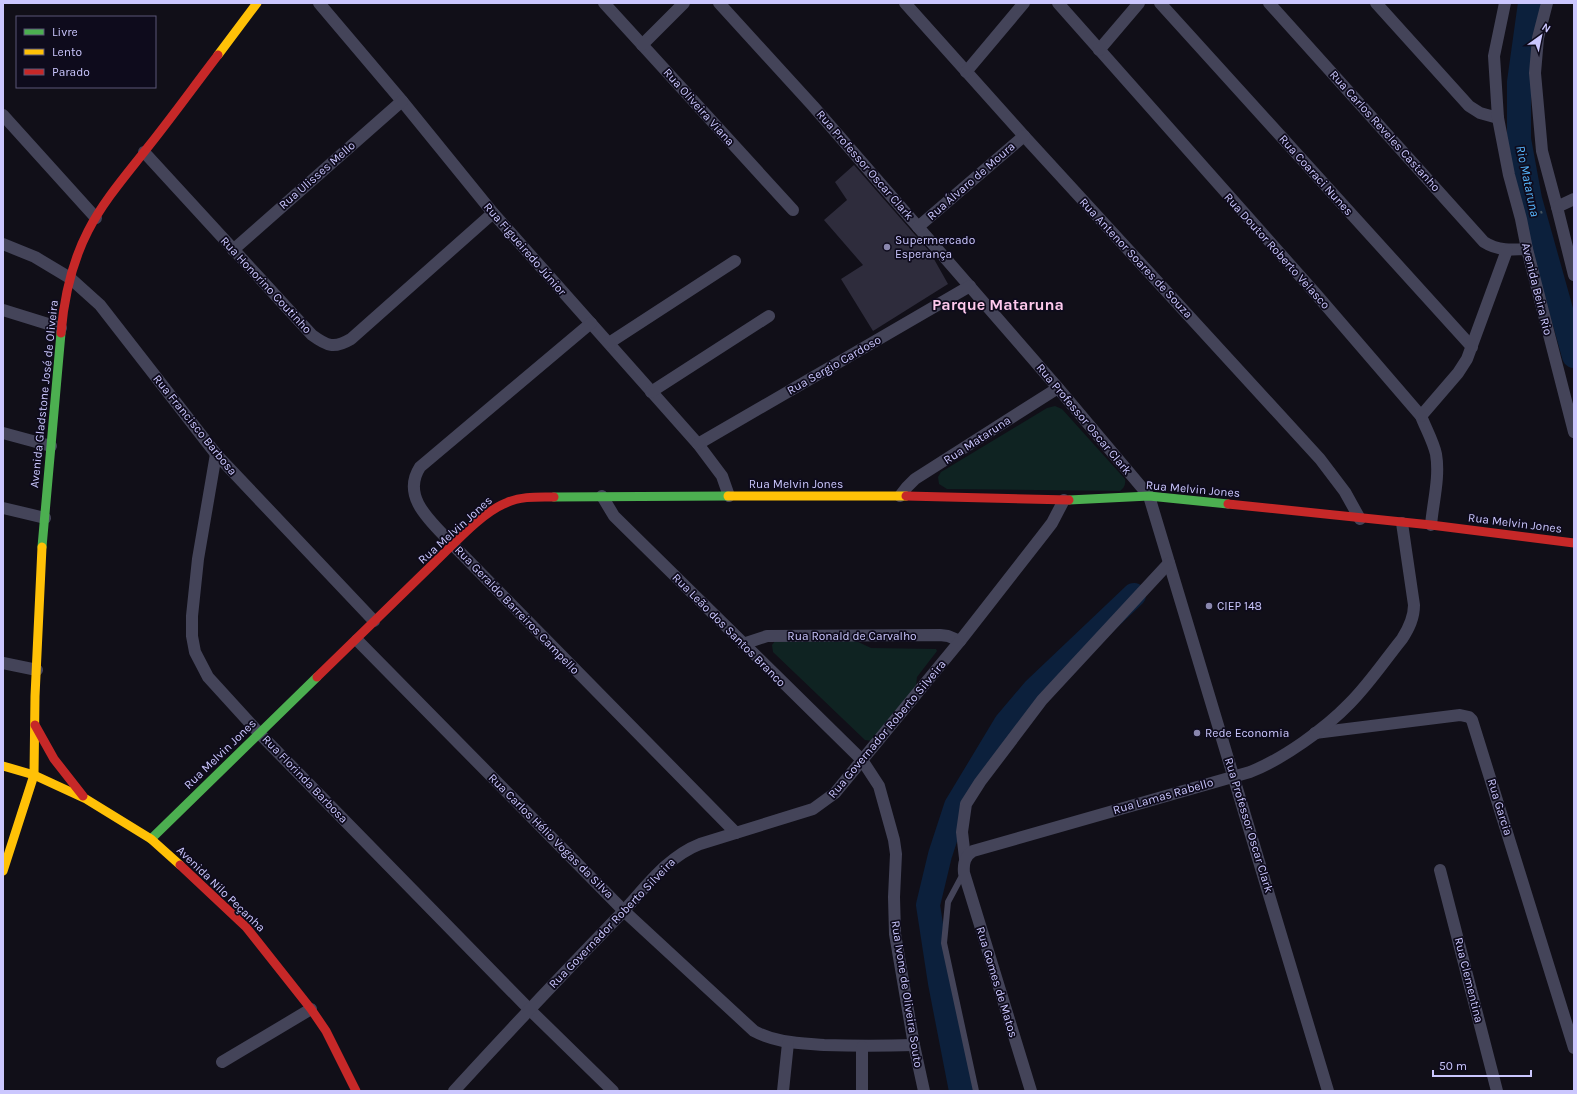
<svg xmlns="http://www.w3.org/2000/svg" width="1577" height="1094" font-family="Karla,sans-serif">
  <rect width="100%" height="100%" fill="#110f18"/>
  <g fill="#0f2322">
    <path d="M 1055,406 L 1062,409 L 1125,479 C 1126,485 1124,488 1120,491 L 947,489 L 939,484 L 938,477 L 941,472 L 1047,408 Z"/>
    <path d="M 776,640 L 854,640 L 871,648 L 936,649 L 937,651 L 917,677 L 916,687 L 872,741 L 865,740 L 773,652 L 772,645 Z"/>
  </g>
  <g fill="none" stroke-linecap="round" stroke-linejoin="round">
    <g stroke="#0c203c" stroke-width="24">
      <path d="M 1530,3 L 1519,82 L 1519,139 L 1530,199 L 1574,356"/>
      <path d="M 961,1091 L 940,983 L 928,905 L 940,855 L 956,806 L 1006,723 L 1034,690 L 1134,595"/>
    </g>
  </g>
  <path fill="#2e2c3c" d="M 854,165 L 930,252 L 948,284 L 873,331 L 841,279 L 863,265 L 824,220 L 847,200 L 835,182 Z"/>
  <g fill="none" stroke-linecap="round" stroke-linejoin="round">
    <path stroke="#465560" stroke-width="2.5" stroke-dasharray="2 3" stroke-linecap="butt" d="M 1531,216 L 1545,211"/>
    <path stroke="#444459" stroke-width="6" d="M 963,874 L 948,902 L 944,943 L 976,1091"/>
    <g stroke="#444459" stroke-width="12">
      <path d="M 319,3 L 402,101 L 493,213 L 698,444 L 722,476 L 729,496"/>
      <path d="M 604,3 L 793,210"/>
      <path d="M 719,3 L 813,106 L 1058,388 L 1149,496 L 1328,1091"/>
      <path d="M 905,3 L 1024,136 L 1320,459 L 1345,492 L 1360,519"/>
      <path d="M 1058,3 L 1316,294 L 1421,416 C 1426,429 1433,441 1436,454 C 1440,477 1433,502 1431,525"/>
      <path d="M 1160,3 L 1472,347"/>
      <path d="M 1269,3 L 1484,242 C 1498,251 1512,250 1527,249"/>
      <path d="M 1376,3 L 1469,106 L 1480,113 L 1498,118"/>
      <path d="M 1505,3 L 1494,56 L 1498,118 L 1509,175 L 1521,219 L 1527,249 L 1574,432"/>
      <path d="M 1547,3 L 1538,38 L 1535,73 L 1542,151 L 1557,207 L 1574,275"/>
      <path d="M 642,45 L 684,3"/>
      <path d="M 1099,50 L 1139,3"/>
      <path d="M 966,72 L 1024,3"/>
      <path d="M 3,115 L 96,218"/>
      <path d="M 144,152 L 312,335 C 327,346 334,349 351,339 L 493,213"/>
      <path d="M 1557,207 L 1574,199"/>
      <path d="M 918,227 L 1024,136"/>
      <path d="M 3,244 L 35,257 L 70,278 L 100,305 L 216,454 L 374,621"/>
      <path d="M 233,250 L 402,101"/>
      <path d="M 3,310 L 61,328"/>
      <path d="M 591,323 L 420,467 C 400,498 433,523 453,545 L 736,833"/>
      <path d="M 609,343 L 735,261"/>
      <path d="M 651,392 L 769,316"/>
      <path d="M 1421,416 L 1458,373 L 1467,359 L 1507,250"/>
      <path d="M 3,433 L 51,446"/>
      <path d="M 698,444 L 970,286"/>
      <path d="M 216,454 L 198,559 L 192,616 L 192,636 L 195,652 L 208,677 L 259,733 L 529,1009 L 613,1091"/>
      <path d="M 602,496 L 614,516 L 862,760 L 879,786 L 894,840 L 896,854 L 894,897 L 895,934 L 914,1045 L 924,1091"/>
      <path d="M 900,496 L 907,487 L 915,479 L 1058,388"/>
      <path d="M 3,508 L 45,518"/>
      <path d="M 357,640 L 624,911 L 754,1031 C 776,1043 799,1043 824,1045 C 854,1046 883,1046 914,1045"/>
      <path d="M 743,644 L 767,636 L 940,635 L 948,636 L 960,641"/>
      <path d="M 3,663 L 37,670"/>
      <path d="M 1315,733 L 1460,715 L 1469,717 L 1472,720 L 1574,1048"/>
      <path d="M 965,858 L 962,832 L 966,804 L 980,782 L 1042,700 L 1169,563"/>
      <path d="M 1440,870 L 1497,1091"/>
      <path d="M 862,1047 L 862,1091"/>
      <path d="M 222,1062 L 311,1009"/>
      <path d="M 454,1091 C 507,1033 561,976 615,920 C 642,893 664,858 700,844 L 813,809 L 835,793 L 960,641 L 1042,536 L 1052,523 L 1064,500"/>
      <path d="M 783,1091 L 788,1043"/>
      <path d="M 1031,1091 L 964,873 C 963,863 965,856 973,851 L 1250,772 C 1283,759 1325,729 1350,703 C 1369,684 1385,660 1402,639 C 1409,628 1414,618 1414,605 L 1402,523"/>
    </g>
    <g stroke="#4caf50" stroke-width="9">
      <path d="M 554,497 L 728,496"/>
      <path d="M 1069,500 L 1149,496 L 1228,504"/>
      <path d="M 42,547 L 61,333"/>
      <path d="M 151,839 L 317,677"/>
    </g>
    <g stroke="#ffc107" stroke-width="9">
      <path d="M 218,55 L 257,3"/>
      <path d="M 728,496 L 906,496"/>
      <path d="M 3,766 L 34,775 L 86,799 L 151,839 L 180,865"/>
      <path d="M 3,871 L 34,775 L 35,696 L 42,547"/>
    </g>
    <g stroke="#c62828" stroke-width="9">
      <path d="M 61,333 C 64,298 72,262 88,231 C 104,200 127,174 148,147 C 172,117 195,85 218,55"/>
      <path d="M 906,496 L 1069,500"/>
      <path d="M 1228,504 L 1431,525 L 1574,543"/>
      <path d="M 317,677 C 356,639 395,601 434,563 C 454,544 481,513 506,503 C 521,496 537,497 554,497"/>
      <path d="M 35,725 L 54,759 L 83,796"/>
      <path d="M 180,865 L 246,927 L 311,1009 L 326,1031 L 356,1091"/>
    </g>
  </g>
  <g fill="#8a87ae" stroke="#0e0b1c" stroke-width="1.5">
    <circle cx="887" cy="247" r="4"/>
    <circle cx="1209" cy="606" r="4"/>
    <circle cx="1197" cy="733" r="4"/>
  </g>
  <g text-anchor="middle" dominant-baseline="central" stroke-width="3.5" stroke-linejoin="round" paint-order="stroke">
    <g font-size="12" fill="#cbc7fe" stroke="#0e0b1c">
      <text transform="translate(699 107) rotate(48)">Rua Oliveira Viana</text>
      <text transform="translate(1385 131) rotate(48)">Rua Carlos Reveles Castanho</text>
      <text transform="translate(865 165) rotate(49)">Rua Professor Oscar Clark</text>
      <text transform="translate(317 175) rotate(-41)">Rua Ulisses Mello</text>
      <text transform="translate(1316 175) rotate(48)">Rua Coaraci Nunes</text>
      <text transform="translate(971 181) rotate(-41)">Rua Álvaro de Moura</text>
      <text transform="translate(525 249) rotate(49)">Rua Figueiredo Júnior</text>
      <text transform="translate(1277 251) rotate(48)">Rua Doutor Roberto Velasco</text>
      <text transform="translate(1136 258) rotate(47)">Rua Antenor Soares de Souza</text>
      <text transform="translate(266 285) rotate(47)">Rua Honorino Coutinho</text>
      <text transform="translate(1537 289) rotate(76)">Avenida Beira Rio</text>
      <text transform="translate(834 365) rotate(-30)">Rua Sergio Cardoso</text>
      <text transform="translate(44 394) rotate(-84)">Avenida Gladstone José de Oliveira</text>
      <text transform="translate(1084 419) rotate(50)">Rua Professor Oscar Clark</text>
      <text transform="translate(195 425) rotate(51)">Rua Francisco Barbosa</text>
      <text transform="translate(977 440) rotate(-33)">Rua Mataruna</text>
      <text x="796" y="484">Rua Melvin Jones</text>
      <text transform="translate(1193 489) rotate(5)">Rua Melvin Jones</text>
      <text transform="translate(1515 523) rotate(7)">Rua Melvin Jones</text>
      <text transform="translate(455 530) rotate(-42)">Rua Melvin Jones</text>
      <text transform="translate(517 610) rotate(46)">Rua Geraldo Barreiros Campello</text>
      <text transform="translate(729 630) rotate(45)">Rua Leão dos Santos Branco</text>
      <text x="852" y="636">Rua Ronald de Carvalho</text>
      <text transform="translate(887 729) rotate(-50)">Rua Governador Roberto Silveira</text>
      <text transform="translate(220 754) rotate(-44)">Rua Melvin Jones</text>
      <text transform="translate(305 779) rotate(46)">Rua Florinda Barbosa</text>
      <text transform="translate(1163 796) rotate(-16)">Rua Lamas Rabello</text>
      <text transform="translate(1500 807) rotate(73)">Rua Garcia</text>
      <text transform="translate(1249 825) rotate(73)">Rua Professor Oscar Clark</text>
      <text transform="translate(551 836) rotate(45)">Rua Carlos Hélio Vogas da Silva</text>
      <text transform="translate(221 889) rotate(44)">Avenida Nilo Peçanha</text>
      <text transform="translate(612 923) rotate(-46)">Rua Governador Roberto Silveira</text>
      <text transform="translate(1469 980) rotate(76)">Rua Clementina</text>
      <text transform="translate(997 982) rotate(73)">Rua Gomes de Matos</text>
      <text transform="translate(907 994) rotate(81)">Rua Ivone de Oliveira Souto</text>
    </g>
    <g font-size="12" fill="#cbc7fe" stroke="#0e0b1c" text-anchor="start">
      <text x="895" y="240">Supermercado<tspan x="895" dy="14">Esperança</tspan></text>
      <text x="1217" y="606">CIEP 148</text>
      <text x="1205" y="733">Rede Economia</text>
    </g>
    <g font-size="13" font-style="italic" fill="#56b6fd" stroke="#0e0b1c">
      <text transform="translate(1528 181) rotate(78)">Rio Mataruna</text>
    </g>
    <g font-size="16" font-weight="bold" fill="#fec9ed" stroke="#0e0b1c">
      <text x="998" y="304">Parque Mataruna</text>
    </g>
  </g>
  <rect width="1577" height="1094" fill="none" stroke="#cbc7fe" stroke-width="8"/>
  <rect x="16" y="16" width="140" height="72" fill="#0e0b1c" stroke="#5a5676"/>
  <rect x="24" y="29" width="20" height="6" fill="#4caf50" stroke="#5a5676"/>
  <text x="52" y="36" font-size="12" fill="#cbc7fe">Livre</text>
  <rect x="24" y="49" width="20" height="6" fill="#ffc107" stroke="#5a5676"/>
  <text x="52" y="56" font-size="12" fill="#cbc7fe">Lento</text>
  <rect x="24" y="69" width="20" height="6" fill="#c62828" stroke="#5a5676"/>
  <text x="52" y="76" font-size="12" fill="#cbc7fe">Parado</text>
  <g transform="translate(1541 36) rotate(33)" stroke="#0e0b1c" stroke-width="3" paint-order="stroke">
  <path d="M0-3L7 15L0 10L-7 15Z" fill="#cbc7fe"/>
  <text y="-6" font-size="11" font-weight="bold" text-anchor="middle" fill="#cbc7fe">N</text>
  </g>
  <path d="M1433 1070v6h98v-6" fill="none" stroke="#cbc7fe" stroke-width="2"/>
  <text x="1439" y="1070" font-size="12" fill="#cbc7fe" stroke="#0e0b1c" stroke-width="3" paint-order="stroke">50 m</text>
</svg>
